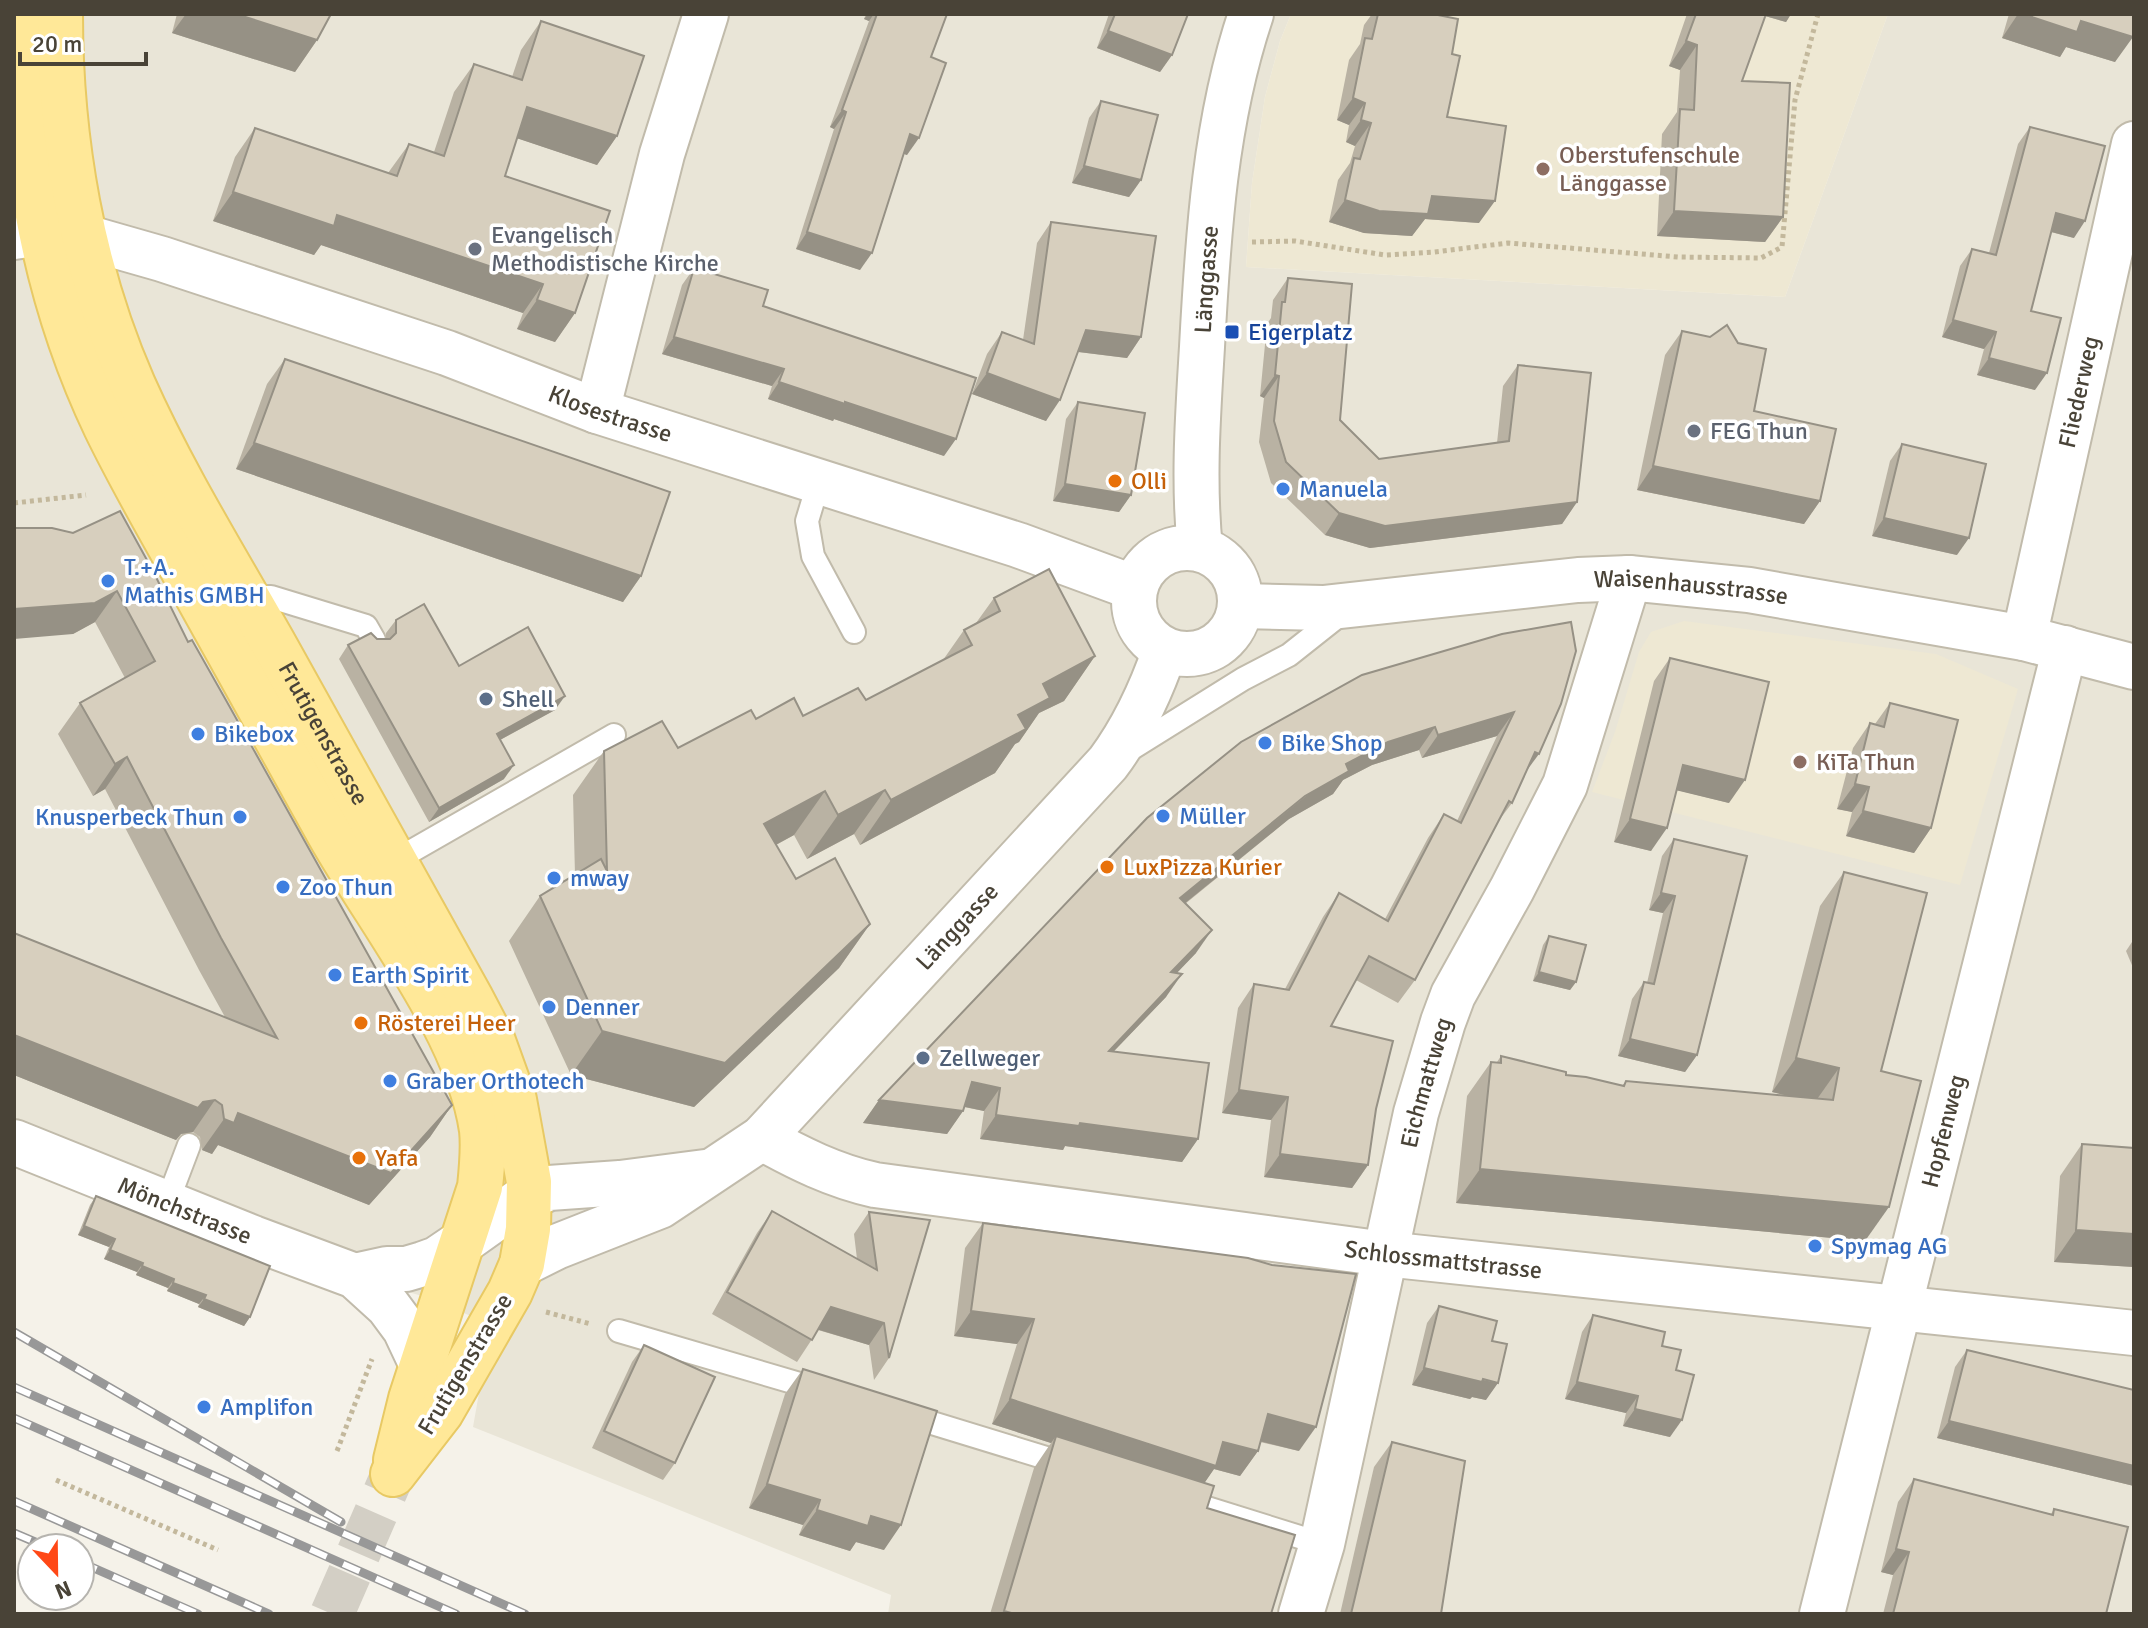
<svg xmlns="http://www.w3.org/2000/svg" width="2148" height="1628" font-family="Signika,sans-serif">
  <rect width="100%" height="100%" fill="#f5f2e9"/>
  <path fill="#e9e5d7" d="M 14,14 L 1291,14 L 1280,41 L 1265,97 L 1252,183 L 1246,267 L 1785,297 L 1888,14 L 2134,14 L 2134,1614 L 888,1614 L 891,1595 L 473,1427 L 491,1325 L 432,1299 L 341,1272 L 14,1142 Z"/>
  <g fill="#eee8d3">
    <path d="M 1291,14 L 1888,14 L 1785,297 L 1246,267 L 1252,183 L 1265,97 L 1280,41 Z"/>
    <path d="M 1684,621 L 1936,654 L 2018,689 L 1960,885 L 1592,792 L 1615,732 L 1639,652 L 1651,632 Z"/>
  </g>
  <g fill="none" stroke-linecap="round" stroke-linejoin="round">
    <path stroke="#d3cfc5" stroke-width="44" stroke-dasharray="44 22" stroke-linecap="butt" d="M 332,1614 L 393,1474"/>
    <g stroke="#c1bbab" stroke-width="26">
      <g id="service">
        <path d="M 819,481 L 807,521 L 813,556 L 854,632"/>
        <path d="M 247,597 L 271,597 L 366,626 L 374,640"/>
        <path d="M 1126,752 L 1243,679 L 1289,655 L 1342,613"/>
        <path d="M 389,864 L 614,735"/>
        <path d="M 167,1203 L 189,1145"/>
        <path d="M 619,1331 L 820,1390"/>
        <path d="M 906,1415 L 1069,1465"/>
        <path d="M 1178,1499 L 1322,1544"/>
      </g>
    </g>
    <g stroke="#c1bbab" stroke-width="48">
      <g id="minor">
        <path id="s1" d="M 14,237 L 41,233 L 85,237 L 162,259 L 447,353 L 597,411 L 1018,545 L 1135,588"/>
        <path d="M 597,411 L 662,154 L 706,14"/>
        <path id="s2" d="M 1241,606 L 1323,608 L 1578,580 L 1629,578 L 1749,590 L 2024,638 L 2134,667"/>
        <path id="s3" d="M 2024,638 L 2134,144"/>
        <path id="s4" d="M 762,1138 C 798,1158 834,1176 875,1185 L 1385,1254 L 2134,1333"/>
        <path id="s5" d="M 14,1142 L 253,1238 L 355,1276 L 388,1306 L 405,1329 L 422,1365"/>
        <path d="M 355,1276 L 387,1269 L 406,1269 L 423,1264 L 437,1259 L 465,1240"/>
        <path id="s6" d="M 1301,1614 L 1322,1544 L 1416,1113 L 1443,1022 L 1453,995 L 1512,889 L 1565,785 L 1629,578"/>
        <path id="s7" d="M 1822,1614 L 2065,648"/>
      </g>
    </g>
    <g stroke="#c1bbab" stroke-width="48">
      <g id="tertiary">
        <circle cx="1187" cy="601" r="53"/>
        <path id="s8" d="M 1200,549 C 1193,481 1198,414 1202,347 C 1208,235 1215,121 1251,14"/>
        <path d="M 465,1240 L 520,1201 L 549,1188 L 620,1183 L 705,1172"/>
        <path id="s9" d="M 522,1264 L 556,1247 L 660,1206 L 762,1138 L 1108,763 C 1134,728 1151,691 1165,650"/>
      </g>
    </g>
    <g stroke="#e8c964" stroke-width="48">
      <g id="primary">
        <path d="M 21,14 C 20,157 44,297 106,427 C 134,485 167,540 198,597 C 242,675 285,754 329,833 C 378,920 468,1032 482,1130 C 484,1149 482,1168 480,1187 L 411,1399 L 396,1460"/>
        <path id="s10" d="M 60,14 C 60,140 82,269 133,385 C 174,477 228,563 277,650 C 342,766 406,883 471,999 L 492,1039 L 514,1100 L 529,1182 L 528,1229 L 522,1264 L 510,1292 L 441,1412 L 393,1474"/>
      </g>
    </g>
    <g stroke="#c3b89c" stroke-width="5" stroke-dasharray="4 4" stroke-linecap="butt">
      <path d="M 1252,242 L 1295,241 L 1385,255 L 1434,252 L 1508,243 L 1678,257 L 1761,258 L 1782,247 L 1795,100 L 1818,14"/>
      <path d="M 14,503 L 86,495"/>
      <path d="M 546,1312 L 591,1324"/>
      <path d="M 337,1451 L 372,1359"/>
      <path d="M 56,1480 L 218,1550"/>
    </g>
    <use href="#service" stroke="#fff" stroke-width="22"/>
    <use href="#minor" stroke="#fff" stroke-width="44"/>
    <use href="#tertiary" stroke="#fff" stroke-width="44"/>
    <use href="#primary" stroke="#ffe898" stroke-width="44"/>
    <g stroke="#989898" stroke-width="9">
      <g id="rail">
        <path d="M 14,1332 L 341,1522"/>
        <path d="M 14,1387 L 525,1614"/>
        <path d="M 14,1418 L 456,1614"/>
        <path d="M 14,1501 L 269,1614"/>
        <path d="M 14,1533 L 49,1548"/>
        <path d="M 80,1562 L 198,1614"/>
      </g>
    </g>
    <use href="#rail" stroke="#fff" stroke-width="6" stroke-dasharray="18" stroke-linecap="butt"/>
  </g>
  <g fill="#b9b2a3">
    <path d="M 177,14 L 331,14 L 317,40 L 295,72 L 172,33 Z"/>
    <path d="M 866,14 L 947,14 L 931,57 L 907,155 L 904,154 L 860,270 L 796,249 L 834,129 L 830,127 L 869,21 L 864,19 Z"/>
    <path d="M 1109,14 L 1188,14 L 1172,55 L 1160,72 L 1097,48 Z"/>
    <path d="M 1372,14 L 1433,14 L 1452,54 L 1447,117 L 1479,223 L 1425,219 L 1412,236 L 1364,233 L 1329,222 L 1338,180 L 1350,163 L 1355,146 L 1346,142 L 1349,125 L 1337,120 L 1349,60 L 1360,44 L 1364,25 Z"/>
    <path d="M 1687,14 L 1791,14 L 1786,22 L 1765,16 L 1742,81 L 1783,217 L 1765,242 L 1657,236 L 1662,134 L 1677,112 L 1680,70 L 1669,66 Z"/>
    <path d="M 2009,14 L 2134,14 L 2115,62 L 2066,47 L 2060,57 L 2002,38 Z"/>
    <path d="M 541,21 L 617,136 L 597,165 L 517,138 L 505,176 L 575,313 L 555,342 L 517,329 L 523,313 L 321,245 L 314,255 L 213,221 L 235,157 L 255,128 L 388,173 L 409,144 L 434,152 L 454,92 L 474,64 L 512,77 L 521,50 Z"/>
    <path d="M 1101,101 L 1141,180 L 1129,197 L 1072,183 L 1089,118 Z"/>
    <path d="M 2030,127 L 2074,238 L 2051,232 L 2031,311 L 2035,390 L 1977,375 L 1984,349 L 1942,337 L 1960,266 L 1972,249 L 1989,253 L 2018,144 Z"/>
    <path d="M 1051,222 L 1141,337 L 1127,358 L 1078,352 L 1046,421 L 972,394 L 987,354 L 1002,332 L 1023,340 L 1037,243 Z"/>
    <path d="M 694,268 L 763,306 L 944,456 L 834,419 L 833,421 L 768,399 L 772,386 L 662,354 L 682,285 Z"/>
    <path d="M 1288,278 L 1340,420 L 1379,459 L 1497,443 L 1503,386 L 1518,365 L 1577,502 L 1562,524 L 1370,548 L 1325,535 L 1271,483 L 1259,442 L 1264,398 L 1260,396 L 1267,324 L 1271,318 L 1273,300 Z"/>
    <path d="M 1682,331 L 1738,343 L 1754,411 L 1820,501 L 1804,524 L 1637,490 L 1665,355 Z"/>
    <path d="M 285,359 L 641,576 L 623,602 L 236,469 L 267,384 Z"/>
    <path d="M 1078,402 L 1131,495 L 1119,512 L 1053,501 L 1066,419 Z"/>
    <path d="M 1902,444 L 1957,555 L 1872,536 L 1890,461 Z"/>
    <path d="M 52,528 L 188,642 L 452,1105 L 430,1137 L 369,1205 L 218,1145 L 212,1154 L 202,1150 L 200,1137 L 193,1132 L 181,1134 L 176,1140 L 14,1075 L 14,933 L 225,1017 L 199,970 L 105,789 L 93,796 L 58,734 L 80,703 L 125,678 L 95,622 L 73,634 Z"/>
    <path d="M 994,598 L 1095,656 L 1064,701 L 1039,713 L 1019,742 L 1015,744 L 995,773 L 860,845 L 854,834 L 807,859 L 794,835 L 776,845 L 796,879 L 870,924 L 839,968 L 694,1107 L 571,1075 L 509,941 L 540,896 L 575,875 L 573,795 L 604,751 L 678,748 L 756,719 L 803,716 L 866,700 L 943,660 L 964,630 L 976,623 Z"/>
    <path d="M 396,620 L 459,666 L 555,710 L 500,740 L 504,779 L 429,822 L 339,659 L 348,645 L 377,639 L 386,639 L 386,633 Z"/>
    <path d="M 1502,634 L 1525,773 L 1512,803 L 1497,823 L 1415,980 L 1398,1003 L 1356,980 L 1331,1026 L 1376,1109 L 1368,1165 L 1352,1188 L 1264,1177 L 1271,1120 L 1222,1113 L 1238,1008 L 1254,984 L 1285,989 L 1323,917 L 1339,893 L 1385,919 L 1428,838 L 1444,814 L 1457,821 L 1497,736 L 1422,758 L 1419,750 L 1372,765 L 1343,780 L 1333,794 L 1289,819 L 1185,904 L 1196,953 L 1176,973 L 1166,997 L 1114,1051 L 1198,1139 L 1182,1162 L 1065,1146 L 1063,1150 L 980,1139 L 984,1111 L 964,1107 L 963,1111 L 947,1134 L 863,1123 L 879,1100 Z"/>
    <path d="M 1670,658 L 1729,803 L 1677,790 L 1651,851 L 1614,842 L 1654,681 Z"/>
    <path d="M 1890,703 L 1931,828 L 1914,853 L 1846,836 L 1852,812 L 1837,809 L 1853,748 L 1870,723 L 1875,724 Z"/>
    <path d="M 1674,839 L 1697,1055 L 1685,1072 L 1618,1056 L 1632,999 L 1644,982 L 1647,983 L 1663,913 L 1649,910 L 1662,856 Z"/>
    <path d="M 1844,872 L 1881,1071 L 1865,1241 L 1456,1203 L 1467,1096 L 1491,1062 L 1497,1062 L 1501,1056 L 1566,1075 L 1622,1086 L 1626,1081 L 1787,1096 L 1772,1092 L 1820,906 Z"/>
    <path d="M 1549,936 L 1576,982 L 1570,990 L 1533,981 L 1543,945 Z"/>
    <path d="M 2134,939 L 2134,970 L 2126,951 Z"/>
    <path d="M 2082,1144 L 2134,1148 L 2134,1267 L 2054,1262 L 2060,1176 Z"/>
    <path d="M 96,1196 L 250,1317 L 244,1326 L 198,1307 L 199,1304 L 167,1291 L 168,1288 L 136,1275 L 137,1272 L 104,1259 L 109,1247 L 78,1235 L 90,1205 Z"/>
    <path d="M 772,1211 L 857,1259 L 854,1234 L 869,1212 L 889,1358 L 874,1380 L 869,1345 L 818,1330 L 797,1362 L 712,1314 L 757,1233 Z"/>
    <path d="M 983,1223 L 1299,1451 L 1260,1442 L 1258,1451 L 1240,1476 L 1214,1469 L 1204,1483 L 1207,1508 L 1271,1614 L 990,1614 L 1034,1468 L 1051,1443 L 992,1424 L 1017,1344 L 954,1336 L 965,1248 Z"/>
    <path d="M 1439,1306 L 1492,1341 L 1486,1400 L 1472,1397 L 1470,1399 L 1412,1385 L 1427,1323 Z"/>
    <path d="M 1593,1315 L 1662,1346 L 1676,1370 L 1670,1437 L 1623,1426 L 1626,1413 L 1565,1399 L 1582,1332 Z"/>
    <path d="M 644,1345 L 675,1463 L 663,1480 L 592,1448 L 632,1362 Z"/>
    <path d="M 1967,1350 L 2134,1390 L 2134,1486 L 1937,1438 L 1955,1367 Z"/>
    <path d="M 803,1369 L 884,1550 L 856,1542 L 850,1551 L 799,1535 L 803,1525 L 749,1508 L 785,1394 Z"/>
    <path d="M 1392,1442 L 1441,1614 L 1340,1614 L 1374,1467 Z"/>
    <path d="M 1914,1479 L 2051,1514 L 2054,1509 L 2106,1614 L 1883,1614 L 1893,1575 L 1881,1572 L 1898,1502 Z"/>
  </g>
  <g fill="#969185">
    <path d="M 186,14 L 236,14 L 317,40 L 295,72 L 172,33 Z"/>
    <path d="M 868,14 L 874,14 L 869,21 L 864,19 Z"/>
    <path d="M 1758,14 L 1791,14 L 1786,22 Z"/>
    <path d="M 2018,14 L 2081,21 L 2133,37 L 2115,62 L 2066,47 L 2060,57 L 2002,38 Z"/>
    <path d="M 1108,31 L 1172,55 L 1160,72 L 1097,48 Z"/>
    <path d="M 1686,41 L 1697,45 L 1680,70 L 1669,66 Z"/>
    <path d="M 1353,98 L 1365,103 L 1349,125 L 1337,120 Z"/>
    <path d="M 527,107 L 617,136 L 597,165 L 507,135 Z"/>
    <path d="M 842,110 L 846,112 L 834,129 L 830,127 Z"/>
    <path d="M 1361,120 L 1371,123 L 1355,146 L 1346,142 Z"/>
    <path d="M 910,134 L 919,138 L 907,155 L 899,152 Z"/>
    <path d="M 1084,166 L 1141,180 L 1129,197 L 1072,183 Z"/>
    <path d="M 233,192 L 337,215 L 543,284 L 523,313 L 321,245 L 314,255 L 213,221 Z"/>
    <path d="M 1432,196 L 1495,201 L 1479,223 L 1425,219 L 1412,236 L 1364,233 L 1329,222 L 1345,200 Z"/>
    <path d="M 1674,211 L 1783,217 L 1765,242 L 1657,236 Z"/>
    <path d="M 2056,213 L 2085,221 L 2074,238 L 2044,230 Z"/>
    <path d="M 807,232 L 872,253 L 860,270 L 796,249 Z"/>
    <path d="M 537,300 L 575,313 L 555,342 L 517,329 Z"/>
    <path d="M 1953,320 L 1996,332 L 1984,349 L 1942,337 Z"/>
    <path d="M 1086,330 L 1141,337 L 1127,358 L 1071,351 Z"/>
    <path d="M 674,337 L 784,369 L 772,386 L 662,354 Z"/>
    <path d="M 1989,358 L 2047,373 L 2035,390 L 1977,375 Z"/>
    <path d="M 987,373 L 1060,400 L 1046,421 L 972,394 Z"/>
    <path d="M 1275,375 L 1279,376 L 1264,398 L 1260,396 Z"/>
    <path d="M 779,382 L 845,402 L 956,439 L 944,456 L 834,419 L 833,421 L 768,399 Z"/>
    <path d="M 254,443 L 641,576 L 623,602 L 236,469 Z"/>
    <path d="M 1653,466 L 1820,501 L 1804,524 L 1637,490 Z"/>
    <path d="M 1065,484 L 1131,495 L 1119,512 L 1053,501 Z"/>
    <path d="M 1577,502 L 1562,524 L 1370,548 L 1325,535 L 1339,513 Z"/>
    <path d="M 1884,518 L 1969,538 L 1957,555 L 1872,536 Z"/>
    <path d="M 117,591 L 95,622 L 73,634 L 14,639 L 14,609 Z"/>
    <path d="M 1095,656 L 1064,701 L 1039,713 L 1019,742 L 1015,744 L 995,773 L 860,845 L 891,800 L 1043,684 Z"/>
    <path d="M 565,696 L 555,710 L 487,747 L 497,734 Z"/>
    <path d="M 1514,712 L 1497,736 L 1422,758 L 1438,735 Z"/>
    <path d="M 1435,727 L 1419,750 L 1372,765 L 1343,780 L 1333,794 L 1289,819 L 1163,921 L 1180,898 L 1346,764 L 1388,742 Z"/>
    <path d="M 1535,752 L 1539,754 L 1522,777 Z"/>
    <path d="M 127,757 L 105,789 L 93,796 L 115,764 Z"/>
    <path d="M 514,765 L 504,779 L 429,822 L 439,808 Z"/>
    <path d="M 1683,765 L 1745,780 L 1729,803 L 1667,788 Z"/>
    <path d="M 1855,784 L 1869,787 L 1852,812 L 1837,809 Z"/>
    <path d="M 885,790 L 854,834 L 807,859 L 838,815 Z"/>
    <path d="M 825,791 L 794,835 L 733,868 L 764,824 Z"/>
    <path d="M 1863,811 L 1931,828 L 1914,853 L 1846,836 Z"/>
    <path d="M 1630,819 L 1667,828 L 1651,851 L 1614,842 Z"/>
    <path d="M 1661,893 L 1675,896 L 1663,913 L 1649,910 Z"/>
    <path d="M 870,924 L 839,968 L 694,1107 L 571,1075 L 602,1031 Z"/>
    <path d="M 1212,930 L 1196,953 L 1155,996 L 1171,972 Z"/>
    <path d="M 1539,972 L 1576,982 L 1570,990 L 1533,981 Z"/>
    <path d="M 1182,974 L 1166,997 L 1092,1074 L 1109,1051 Z"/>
    <path d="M 14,1035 L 203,1102 L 215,1100 L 193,1132 L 181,1134 L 176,1140 L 14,1075 Z"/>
    <path d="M 1630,1039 L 1697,1055 L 1685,1072 L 1618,1056 Z"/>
    <path d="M 1796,1058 L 1839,1068 L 1815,1102 L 1772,1092 Z"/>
    <path d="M 972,1082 L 1000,1088 L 984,1111 L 956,1105 Z"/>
    <path d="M 1239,1090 L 1288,1097 L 1271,1120 L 1222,1113 Z"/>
    <path d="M 879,1100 L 963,1111 L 947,1134 L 863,1123 Z"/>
    <path d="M 452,1105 L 430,1137 L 369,1205 L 218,1145 L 212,1154 L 202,1150 L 224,1119 L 238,1113 Z"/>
    <path d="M 996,1115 L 1080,1123 L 1198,1139 L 1182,1162 L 1065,1146 L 1063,1150 L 980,1139 Z"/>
    <path d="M 1280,1154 L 1368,1165 L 1352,1188 L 1264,1177 Z"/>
    <path d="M 1480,1169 L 1889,1207 L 1865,1241 L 1456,1203 Z"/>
    <path d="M 84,1226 L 115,1239 L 109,1247 L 78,1235 Z"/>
    <path d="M 2076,1230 L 2134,1234 L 2134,1267 L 2054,1262 Z"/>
    <path d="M 110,1250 L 143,1263 L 137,1272 L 104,1259 Z"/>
    <path d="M 142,1266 L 174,1279 L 168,1288 L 136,1275 Z"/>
    <path d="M 173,1283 L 206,1295 L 199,1304 L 167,1291 Z"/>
    <path d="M 204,1299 L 250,1317 L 244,1326 L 198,1307 Z"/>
    <path d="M 831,1307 L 884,1323 L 869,1345 L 816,1329 Z"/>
    <path d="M 971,1311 L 1034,1319 L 1017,1344 L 954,1336 Z"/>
    <path d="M 1424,1368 L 1498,1383 L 1486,1400 L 1472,1397 L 1470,1399 L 1412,1385 Z"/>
    <path d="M 1577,1382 L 1638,1396 L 1626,1413 L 1565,1399 Z"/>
    <path d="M 1010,1399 L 1223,1442 L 1258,1451 L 1240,1476 L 1214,1469 L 1199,1491 L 1056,1436 L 1051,1443 L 992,1424 Z"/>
    <path d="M 1635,1409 L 1682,1420 L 1670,1437 L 1623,1426 Z"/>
    <path d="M 1268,1414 L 1316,1427 L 1299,1451 L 1251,1439 Z"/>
    <path d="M 1949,1421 L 2134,1466 L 2134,1486 L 1937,1438 Z"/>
    <path d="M 767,1484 L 820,1500 L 803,1525 L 749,1508 Z"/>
    <path d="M 817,1510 L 871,1516 L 901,1525 L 884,1550 L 856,1542 L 850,1551 L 799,1535 Z"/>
    <path d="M 1896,1549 L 1909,1552 L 1893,1575 L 1881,1572 Z"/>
  </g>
  <g fill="#d7cfbe" stroke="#969185" stroke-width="2">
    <path d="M 236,14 L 331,14 L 317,40 Z"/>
    <path d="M 877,14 L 947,14 L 931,57 L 946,63 L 919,138 L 910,134 L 872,253 L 807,232 L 846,112 L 842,110 Z"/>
    <path d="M 1115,14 L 1188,14 L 1172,55 L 1108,31 Z"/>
    <path d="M 1378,14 L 1433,14 L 1458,19 L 1452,54 L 1460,56 L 1447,117 L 1506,126 L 1495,201 L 1432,196 L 1428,214 L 1379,211 L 1345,200 L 1354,158 L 1360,159 L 1371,123 L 1361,120 L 1365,103 L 1353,98 L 1365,38 L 1372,39 Z"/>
    <path d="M 1696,14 L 1766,14 L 1742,81 L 1790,83 L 1783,217 L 1674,211 L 1680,109 L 1694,110 L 1697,45 L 1686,41 Z"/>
    <path d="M 2023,14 L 2134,14 L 2134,33 L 2133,37 L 2081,21 L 2077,32 Z"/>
    <path d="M 541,21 L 644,56 L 617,136 L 527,107 L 505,176 L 610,211 L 575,313 L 537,300 L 543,284 L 337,215 L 334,226 L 233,192 L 255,128 L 397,176 L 409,144 L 444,156 L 474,64 L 522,80 Z"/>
    <path d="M 1101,101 L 1158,115 L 1141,180 L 1084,166 Z"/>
    <path d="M 2030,127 L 2105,146 L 2085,221 L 2056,213 L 2031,311 L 2061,318 L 2047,373 L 1989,358 L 1996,332 L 1953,320 L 1972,249 L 1996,255 Z"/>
    <path d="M 1051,222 L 1156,236 L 1141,337 L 1086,330 L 1060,400 L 987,373 L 1002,332 L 1034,344 Z"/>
    <path d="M 694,268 L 768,290 L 763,306 L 976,378 L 956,439 L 845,402 L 845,404 L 779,382 L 784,369 L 674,337 Z"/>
    <path d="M 1288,278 L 1352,284 L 1340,420 L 1379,459 L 1509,441 L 1518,365 L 1591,373 L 1577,502 L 1385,526 L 1339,513 L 1286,462 L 1274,421 L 1279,376 L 1275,375 L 1282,302 L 1285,302 Z"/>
    <path d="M 1727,325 L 1738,343 L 1766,349 L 1754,411 L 1836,429 L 1820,501 L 1653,466 L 1682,331 L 1710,337 Z"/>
    <path d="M 285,359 L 670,492 L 641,576 L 254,443 Z"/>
    <path d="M 1078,402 L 1145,413 L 1131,495 L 1065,484 Z"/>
    <path d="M 1902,444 L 1986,464 L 1969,538 L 1884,518 Z"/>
    <path d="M 120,511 L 153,571 L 188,642 L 192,640 L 227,702 L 452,1105 L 391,1173 L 238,1113 L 234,1123 L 224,1119 L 222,1105 L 215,1100 L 203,1102 L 198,1108 L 14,1035 L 14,933 L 277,1038 L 221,938 L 127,757 L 115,764 L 80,703 L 155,661 L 117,591 L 95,603 L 14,609 L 14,528 L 52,528 L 73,533 Z"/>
    <path d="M 1049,569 L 1095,656 L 1043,684 L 1050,698 L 1018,715 L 1026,729 L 891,800 L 885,790 L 838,815 L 825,791 L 764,824 L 796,879 L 835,858 L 870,924 L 725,1063 L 602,1031 L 540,896 L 601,859 L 607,871 L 604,751 L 662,721 L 678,748 L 751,710 L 756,719 L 794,698 L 803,716 L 858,688 L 866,700 L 972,645 L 964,630 L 1000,611 L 994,598 Z"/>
    <path d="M 424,604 L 459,666 L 528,627 L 565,696 L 497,734 L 514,765 L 439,808 L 348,645 L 371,633 L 377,639 L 390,639 L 396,633 L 396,620 Z"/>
    <path d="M 1571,622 L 1576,651 L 1561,704 L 1539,754 L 1535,752 L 1512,803 L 1509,801 L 1415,980 L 1369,956 L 1331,1026 L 1393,1041 L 1376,1109 L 1368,1165 L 1280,1154 L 1288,1097 L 1239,1090 L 1254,984 L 1289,990 L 1339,893 L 1388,921 L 1444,814 L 1461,823 L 1514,712 L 1438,735 L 1435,727 L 1388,742 L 1346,764 L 1349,771 L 1305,796 L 1180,898 L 1212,930 L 1171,972 L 1182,974 L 1109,1051 L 1209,1063 L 1198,1139 L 1080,1123 L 1079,1126 L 996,1115 L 1000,1088 L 972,1082 L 963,1111 L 879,1100 L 1147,818 L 1241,742 L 1362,675 L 1502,634 Z"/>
    <path d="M 1670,658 L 1769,682 L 1745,780 L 1683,765 L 1667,828 L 1630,819 Z"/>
    <path d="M 1890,703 L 1958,720 L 1931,828 L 1863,811 L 1869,787 L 1855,784 L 1870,723 L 1884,727 Z"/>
    <path d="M 1674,839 L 1747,856 L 1697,1055 L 1630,1039 L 1644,982 L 1654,984 L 1675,896 L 1661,893 Z"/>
    <path d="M 1844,872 L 1927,893 L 1881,1071 L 1921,1081 L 1889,1207 L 1480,1169 L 1491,1062 L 1501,1063 L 1501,1056 L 1566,1072 L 1566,1075 L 1586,1077 L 1624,1086 L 1626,1081 L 1833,1100 L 1839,1068 L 1796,1058 Z"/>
    <path d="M 1549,936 L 1586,945 L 1576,982 L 1539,972 Z"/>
    <path d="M 2082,1144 L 2134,1148 L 2134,1234 L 2076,1230 Z"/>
    <path d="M 96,1196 L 270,1266 L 250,1317 L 204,1299 L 206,1295 L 173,1283 L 174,1279 L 142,1266 L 143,1263 L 110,1250 L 115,1239 L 84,1226 Z"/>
    <path d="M 772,1211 L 877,1270 L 869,1212 L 930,1220 L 889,1358 L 884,1323 L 831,1307 L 812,1340 L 727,1292 Z"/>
    <path d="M 983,1223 L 1248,1258 L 1272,1265 L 1356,1274 L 1316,1427 L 1268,1414 L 1258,1451 L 1223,1442 L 1216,1466 L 1010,1399 L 1034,1319 L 971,1311 Z"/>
    <path d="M 1439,1306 L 1497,1321 L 1492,1341 L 1507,1344 L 1498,1383 L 1483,1379 L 1482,1382 L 1424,1368 Z"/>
    <path d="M 1593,1315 L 1665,1332 L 1662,1346 L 1681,1350 L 1676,1370 L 1694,1375 L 1682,1420 L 1635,1409 L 1638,1396 L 1577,1382 Z"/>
    <path d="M 644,1345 L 715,1377 L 675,1463 L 604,1431 Z"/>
    <path d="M 1967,1350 L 2134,1390 L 2134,1466 L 1949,1421 Z"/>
    <path d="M 803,1369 L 937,1411 L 901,1525 L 871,1516 L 868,1526 L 817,1510 L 820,1500 L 767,1484 Z"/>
    <path d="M 1056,1436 L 1214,1486 L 1207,1508 L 1295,1535 L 1271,1614 L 1015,1614 L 1004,1611 Z"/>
    <path d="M 1392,1442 L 1465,1461 L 1441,1614 L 1351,1614 Z"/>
    <path d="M 1914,1479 L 2053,1515 L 2054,1509 L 2128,1527 L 2106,1614 L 1893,1614 L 1909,1552 L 1896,1549 Z"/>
  </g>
  <g fill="#8d6e63" stroke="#fff" stroke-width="3">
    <circle cx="1543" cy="169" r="8"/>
    <circle cx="1800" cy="762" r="8"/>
  </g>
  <g fill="#6b7280" stroke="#fff" stroke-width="3">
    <circle cx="475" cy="249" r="8"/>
    <circle cx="1694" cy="431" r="8"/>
  </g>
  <rect fill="#1a4fb4" stroke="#fff" stroke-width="3" x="1224" y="324" width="16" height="16" rx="4"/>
  <g fill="#e8710a" stroke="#fff" stroke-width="3">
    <circle cx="1115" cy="481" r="8"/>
    <circle cx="1107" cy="867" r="8"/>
    <circle cx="361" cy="1023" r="8"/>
    <circle cx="359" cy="1158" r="8"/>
  </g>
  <g fill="#3f7fe0" stroke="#fff" stroke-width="3">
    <circle cx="1283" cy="489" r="8"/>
    <circle cx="108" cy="581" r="8"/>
    <circle cx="198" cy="734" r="8"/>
    <circle cx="1265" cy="743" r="8"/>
    <circle cx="1163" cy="816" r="8"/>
    <circle cx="240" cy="817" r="8"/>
    <circle cx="554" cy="878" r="8"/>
    <circle cx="283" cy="887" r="8"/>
    <circle cx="335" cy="975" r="8"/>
    <circle cx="549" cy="1007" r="8"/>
    <circle cx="390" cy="1081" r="8"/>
    <circle cx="1815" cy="1246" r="8"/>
    <circle cx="204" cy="1407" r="8"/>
  </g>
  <g fill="#5c6f8a" stroke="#fff" stroke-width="3">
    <circle cx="486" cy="699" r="8"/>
    <circle cx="923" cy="1058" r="8"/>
  </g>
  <g text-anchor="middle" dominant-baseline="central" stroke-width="7" stroke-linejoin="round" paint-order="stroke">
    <g font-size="24" fill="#785e54" stroke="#fff" text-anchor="start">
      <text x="1559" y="155">Oberstufenschule<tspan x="1559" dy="28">Länggasse</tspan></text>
      <text x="1816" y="762">KiTa Thun</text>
    </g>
    <g font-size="24" fill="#5b616d" stroke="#fff" text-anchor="start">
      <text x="491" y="235">Evangelisch<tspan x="491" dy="28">Methodistische Kirche</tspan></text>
      <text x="1710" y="431">FEG Thun</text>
    </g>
    <g font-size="24" fill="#494337" stroke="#fff">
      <text stroke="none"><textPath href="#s8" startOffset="270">Länggasse</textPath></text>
      <text stroke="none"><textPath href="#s3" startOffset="252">Fliederweg</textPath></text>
      <text stroke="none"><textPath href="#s1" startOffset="626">Klosestrasse</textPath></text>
      <text stroke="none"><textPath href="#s2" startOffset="452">Waisenhausstrasse</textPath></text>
      <text stroke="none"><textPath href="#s10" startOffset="778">Frutigenstrasse</textPath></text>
      <text stroke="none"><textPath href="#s9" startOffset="560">Länggasse</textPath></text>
      <text stroke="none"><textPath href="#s6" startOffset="546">Eichmattweg</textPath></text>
      <text stroke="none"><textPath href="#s7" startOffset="498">Hopfenweg</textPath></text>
      <text stroke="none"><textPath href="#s5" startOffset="184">Mönchstrasse</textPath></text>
      <text stroke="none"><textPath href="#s4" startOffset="696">Schlossmattstrasse</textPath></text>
      <text transform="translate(465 1364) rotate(-59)">Frutigenstrasse</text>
    </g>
    <g font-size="24" fill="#164399" stroke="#fff" text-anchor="start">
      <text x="1248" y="332">Eigerplatz</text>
    </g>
    <g font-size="24" fill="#c56008" stroke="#fff" text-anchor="start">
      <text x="1131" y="481">Olli</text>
      <text x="1123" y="867">LuxPizza Kurier</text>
      <text x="377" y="1023">Rösterei Heer</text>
      <text x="375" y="1158">Yafa</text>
    </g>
    <g font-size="24" fill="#366cbe" stroke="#fff" text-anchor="start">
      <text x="1299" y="489">Manuela</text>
      <text x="124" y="567">T.+A.<tspan x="124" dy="28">Mathis GMBH</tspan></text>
      <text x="214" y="734">Bikebox</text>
      <text x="1281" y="743">Bike Shop</text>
      <text x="1179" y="816">Müller</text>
      <text x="224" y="817" text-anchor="end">Knusperbeck Thun</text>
      <text x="570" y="878">mway</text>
      <text x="299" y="887">Zoo Thun</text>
      <text x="351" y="975">Earth Spirit</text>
      <text x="565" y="1007">Denner</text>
      <text x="406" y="1081">Graber Orthotech</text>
      <text x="1831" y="1246">Spymag AG</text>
      <text x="220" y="1407">Amplifon</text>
    </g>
    <g font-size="24" fill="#4e5e75" stroke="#fff" text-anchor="start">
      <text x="502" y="699">Shell</text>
      <text x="939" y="1058">Zellweger</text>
    </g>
  </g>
  <rect width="2148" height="1628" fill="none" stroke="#494337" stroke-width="32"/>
  <g transform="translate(56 1572) rotate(158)"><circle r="38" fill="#ffffff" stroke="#b6b4af" stroke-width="2"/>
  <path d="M0-6L14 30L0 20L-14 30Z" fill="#ff4816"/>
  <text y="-12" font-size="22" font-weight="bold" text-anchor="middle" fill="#494337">N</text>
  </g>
  <path d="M20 52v12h126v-12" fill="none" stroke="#494337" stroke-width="4"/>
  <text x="32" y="52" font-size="24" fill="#494337" stroke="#ffffff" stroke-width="6" paint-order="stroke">20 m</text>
</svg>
